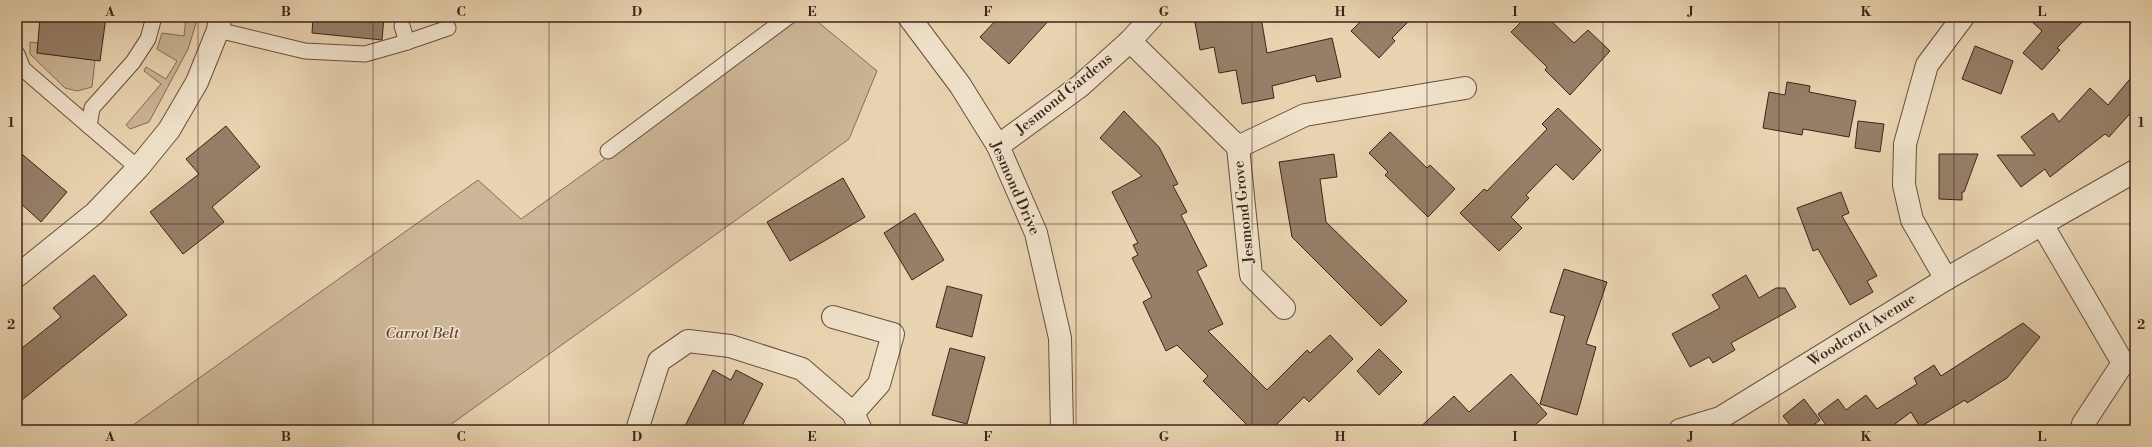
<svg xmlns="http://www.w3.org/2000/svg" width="2152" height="447" font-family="'Libre Bodoni',serif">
  <rect width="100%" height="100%" fill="#e9d4b1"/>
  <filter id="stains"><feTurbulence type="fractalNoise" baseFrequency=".005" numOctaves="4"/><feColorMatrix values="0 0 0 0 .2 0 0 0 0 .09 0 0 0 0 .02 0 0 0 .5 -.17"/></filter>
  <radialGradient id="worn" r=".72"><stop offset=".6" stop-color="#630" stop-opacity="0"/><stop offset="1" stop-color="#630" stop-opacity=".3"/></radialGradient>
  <g fill="#ccb697" stroke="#846c58">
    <path d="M 186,17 L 198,17 L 188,49 L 149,122 L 130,129 L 126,125 L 161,84 L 144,71 L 146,67 L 166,79 L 177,61 L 157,49 L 162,33 L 184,36 Z"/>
    <path d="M 802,17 L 812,17 L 877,71 L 849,139 L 443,430 L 126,430 L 478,180 L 521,219 Z"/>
    <path d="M 30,42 L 38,43 L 37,53 L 95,60 L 92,87 L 77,91 L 65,88 L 30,54 Z"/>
  </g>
  <g fill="#967f68" stroke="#3d2319">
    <path d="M 40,17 L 106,17 L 100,61 L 37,53 Z"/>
    <path d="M 313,17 L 384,17 L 382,40 L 312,33 Z"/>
    <path d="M 999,17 L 1052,17 L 1009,64 L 980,37 Z"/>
    <path d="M 1194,17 L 1261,17 L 1267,53 L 1332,38 L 1341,77 L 1317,82 L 1315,75 L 1272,86 L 1274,98 L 1242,104 L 1236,70 L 1219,73 L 1214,47 L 1200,50 Z"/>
    <path d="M 1365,17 L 1413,17 L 1392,38 L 1395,41 L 1379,58 L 1351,31 Z"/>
    <path d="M 1526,17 L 1547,17 L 1574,43 L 1588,30 L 1610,51 L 1570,95 L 1545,70 L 1547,67 L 1511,32 Z"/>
    <path d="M 2027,17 L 2087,17 L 2057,48 L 2060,50 L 2042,70 L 2023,53 L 2042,31 Z"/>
    <path d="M 1975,46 L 2013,61 L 2001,94 L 1962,79 Z"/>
    <path d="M 2135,73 L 2135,108 L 2109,137 L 2105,134 L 2050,177 L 2045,169 L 2021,187 L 1997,155 L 2035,155 L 2021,137 L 2053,113 L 2059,122 L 2090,88 L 2108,105 Z"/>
    <path d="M 1787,82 L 1810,86 L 1809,92 L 1856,101 L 1849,137 L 1803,129 L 1802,135 L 1763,128 L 1769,92 L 1785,95 Z"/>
    <path d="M 1558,108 L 1601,150 L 1573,180 L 1556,164 L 1526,195 L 1529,198 L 1511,217 L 1522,228 L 1499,251 L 1460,213 L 1484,189 L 1487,191 L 1547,129 L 1542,124 Z"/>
    <path d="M 1124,111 L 1159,147 L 1178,184 L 1173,186 L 1187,212 L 1181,215 L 1207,266 L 1197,271 L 1223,324 L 1208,331 L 1267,390 L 1307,350 L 1310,353 L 1330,335 L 1353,359 L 1309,402 L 1304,397 L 1271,430 L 1252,430 L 1203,381 L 1208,376 L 1177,345 L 1166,351 L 1143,302 L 1152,297 L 1132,258 L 1138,255 L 1133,245 L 1138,243 L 1112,192 L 1142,176 L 1100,138 Z"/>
    <path d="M 1858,121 L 1884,124 L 1880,152 L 1855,148 Z"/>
    <path d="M 226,126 L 260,167 L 212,207 L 224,222 L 183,254 L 150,212 L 199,174 L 186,159 Z"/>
    <path d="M 1390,132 L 1427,168 L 1430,165 L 1455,189 L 1428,217 L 1385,175 L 1388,172 L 1369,153 Z"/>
    <path d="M 17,150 L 67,192 L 41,222 L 17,200 Z"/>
    <path d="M 1334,154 L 1337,177 L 1320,179 L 1326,222 L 1407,301 L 1381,326 L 1292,237 L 1279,162 Z"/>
    <path d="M 1939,154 L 1978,154 L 1964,192 L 1962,192 L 1962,200 L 1939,199 Z"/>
    <path d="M 843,178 L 865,217 L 790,261 L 767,222 Z"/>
    <path d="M 1841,192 L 1849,213 L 1842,216 L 1877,276 L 1867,281 L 1873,292 L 1850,305 L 1818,249 L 1813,251 L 1797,208 Z"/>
    <path d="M 915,213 L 944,260 L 912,280 L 884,233 Z"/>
    <path d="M 1564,269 L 1607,282 L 1586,344 L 1596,347 L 1577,415 L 1540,404 L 1565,316 L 1550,312 Z"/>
    <path d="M 94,275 L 127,315 L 17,404 L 17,352 L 61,317 L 53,308 Z"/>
    <path d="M 1746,275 L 1759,298 L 1776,288 L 1785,288 L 1796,307 L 1731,343 L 1735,350 L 1713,363 L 1709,357 L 1690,367 L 1672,334 L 1720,308 L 1712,295 Z"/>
    <path d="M 947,286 L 982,295 L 972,337 L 936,327 Z"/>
    <path d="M 2023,323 L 2040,337 L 2007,378 L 1967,403 L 1965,400 L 1920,427 L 1911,412 L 1891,427 L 1893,430 L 1821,430 L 1826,425 L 1818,414 L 1838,399 L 1846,410 L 1866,395 L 1877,409 L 1917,384 L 1914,378 L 1934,365 L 1941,376 Z"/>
    <path d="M 950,348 L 985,357 L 967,424 L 932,415 Z"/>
    <path d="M 1379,349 L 1402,372 L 1379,395 L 1357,371 Z"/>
    <path d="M 713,370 L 731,380 L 736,370 L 763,384 L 740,430 L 683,430 Z"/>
    <path d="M 1511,374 L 1547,414 L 1530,430 L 1417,430 L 1454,396 L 1469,412 Z"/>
    <path d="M 1804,399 L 1820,420 L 1807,430 L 1794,430 L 1783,416 Z"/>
  </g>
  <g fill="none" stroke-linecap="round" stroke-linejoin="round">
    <g stroke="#684f3f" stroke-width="17">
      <g id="service">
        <path d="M 402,26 L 407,42"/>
        <path d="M 218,30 L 305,51 L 365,54 L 407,42 L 448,28"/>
        <path d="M 17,54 L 23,69 L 89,126"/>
        <path d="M 608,151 L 788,17"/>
        <path d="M 138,168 L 89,126 L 92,108 L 133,62 L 148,39 L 154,17"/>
      </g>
    </g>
    <g stroke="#684f3f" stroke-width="24">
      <g id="minor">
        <path d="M 1130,41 L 1238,147"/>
        <path d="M 998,146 L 1080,86 L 1130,41 L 1152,17"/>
        <path d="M 2043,226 L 2123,363 L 2083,424"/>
        <path d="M 17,276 L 95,213 L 138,168 L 169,130 L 197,82 L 218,30 L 220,17"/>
        <path d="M 1946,279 L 1912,220 L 1904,185 L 1905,144 L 1927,65 L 1963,17"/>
        <path d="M 1284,308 L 1251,275 L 1238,147 L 1305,115 L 1465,88"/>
        <path d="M 833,317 L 893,334 L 879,384 L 853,413"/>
        <path d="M 637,430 L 659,361 L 688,341 L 730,346 L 802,369 L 853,413 L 861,430"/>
        <path d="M 1680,430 L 1720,418 L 1946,279 L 2135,171"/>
      </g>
    </g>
    <g stroke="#684f3f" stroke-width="24">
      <path id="tertiary" d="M 909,17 L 960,85 L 998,146 L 1036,233 L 1060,338 L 1062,430"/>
    </g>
    <use href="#service" stroke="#f1e3cc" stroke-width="15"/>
    <use href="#minor" stroke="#f1e3cc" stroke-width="22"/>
    <use href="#tertiary" stroke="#f1e3cc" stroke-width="22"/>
  </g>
  <path fill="none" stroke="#3d2319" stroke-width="1" stroke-opacity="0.55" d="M 198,17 L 198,430M 373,17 L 373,430M 549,17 L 549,430M 725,17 L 725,430M 900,17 L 900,430M 1076,17 L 1076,430M 1252,17 L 1252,430M 1427,17 L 1427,430M 1603,17 L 1603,430M 1779,17 L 1779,430M 1954,17 L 1954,430M 17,224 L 2135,224"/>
  <g text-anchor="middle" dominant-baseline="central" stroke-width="3" stroke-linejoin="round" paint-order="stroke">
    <g font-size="15" fill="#3d2319" stroke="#f1e3cc">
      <text transform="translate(1064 94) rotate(-39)">Jesmond Gardens</text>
      <text transform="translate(1015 188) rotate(66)">Jesmond Drive</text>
      <text transform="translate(1244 212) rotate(-96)">Jesmond Grove</text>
      <text transform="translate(1862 330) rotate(-32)">Woodcroft Avenue</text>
    </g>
    <g font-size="15" font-style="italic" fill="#614838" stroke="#f1e3cc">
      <text x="422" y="333">Carrot Belt</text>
    </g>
  </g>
  <rect width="2152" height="447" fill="none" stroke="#e9d4b1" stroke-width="44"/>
  <rect x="22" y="22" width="2108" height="403" fill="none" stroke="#3d2319" stroke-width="1.5"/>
  <g font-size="13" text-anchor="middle" font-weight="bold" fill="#3d2319">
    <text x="110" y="16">A</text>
    <text x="286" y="16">B</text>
    <text x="461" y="16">C</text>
    <text x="637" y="16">D</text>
    <text x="812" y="16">E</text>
    <text x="988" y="16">F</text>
    <text x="1164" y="16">G</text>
    <text x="1340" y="16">H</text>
    <text x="1515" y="16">I</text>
    <text x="1691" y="16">J</text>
    <text x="1866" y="16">K</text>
    <text x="2042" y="16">L</text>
    <text x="11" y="127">1</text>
    <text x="2141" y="127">1</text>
    <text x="11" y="329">2</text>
    <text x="2141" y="329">2</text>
    <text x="110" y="441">A</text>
    <text x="286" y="441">B</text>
    <text x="461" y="441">C</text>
    <text x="637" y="441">D</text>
    <text x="812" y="441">E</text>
    <text x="988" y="441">F</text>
    <text x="1164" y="441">G</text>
    <text x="1340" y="441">H</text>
    <text x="1515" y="441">I</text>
    <text x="1691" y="441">J</text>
    <text x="1866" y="441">K</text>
    <text x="2042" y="441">L</text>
  </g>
  <rect width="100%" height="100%" filter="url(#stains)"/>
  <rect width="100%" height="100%" fill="url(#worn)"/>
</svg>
